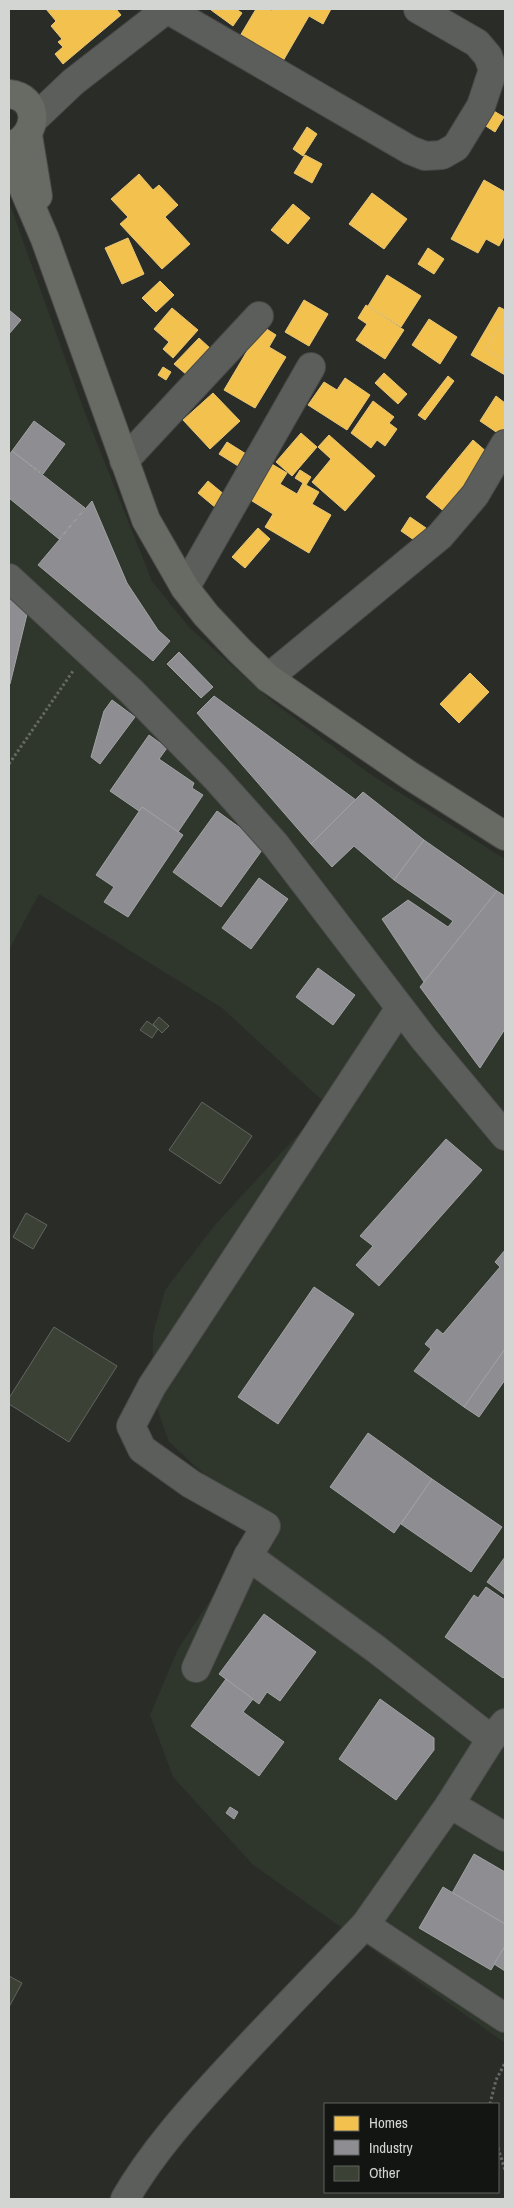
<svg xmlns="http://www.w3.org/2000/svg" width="514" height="2208" font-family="'Archivo Narrow',sans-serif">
  <rect width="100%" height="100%" fill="#2a2c28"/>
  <path fill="#2f362b" d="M 9,202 L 82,405 L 152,581 L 189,627 L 273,702 L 370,774 L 505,859 L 505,2043 L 253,1865 L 173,1777 L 150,1715 L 177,1651 L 259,1525 L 169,1442 L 152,1394 L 153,1334 L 165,1290 L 214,1226 L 326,1104 L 222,1008 L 39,894 L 9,950 Z"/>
  <g fill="#f2c14e" stroke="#e9c776">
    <path d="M 46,9 L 116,9 L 121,15 L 63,64 L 55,54 L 63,47 L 58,42 L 62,39 L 51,26 L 56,21 Z"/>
    <path d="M 212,9 L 236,9 L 242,13 L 233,26 L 211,10 Z"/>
    <path d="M 256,9 L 268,9 L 272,11 L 273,9 L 331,9 L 323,24 L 309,16 L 283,61 L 240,36 Z"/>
    <path d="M 487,107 L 504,117 L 495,132 L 478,121 Z"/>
    <path d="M 307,127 L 317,134 L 303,156 L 293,149 Z"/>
    <path d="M 305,155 L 322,164 L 312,183 L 294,173 Z"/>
    <path d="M 139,174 L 153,190 L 159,185 L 178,205 L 165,217 L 190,244 L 162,269 L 120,224 L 128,217 L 111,199 Z"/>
    <path d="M 484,180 L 505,192 L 505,235 L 499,246 L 486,239 L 478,253 L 451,239 Z"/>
    <path d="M 372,193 L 407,219 L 384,249 L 349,224 Z"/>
    <path d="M 293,204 L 310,218 L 288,244 L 271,230 Z"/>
    <path d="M 128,238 L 144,274 L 122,284 L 105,248 Z"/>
    <path d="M 428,248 L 444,259 L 434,274 L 418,264 Z"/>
    <path d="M 387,275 L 421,296 L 401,327 L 368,306 Z"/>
    <path d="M 160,281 L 174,295 L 156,312 L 142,298 Z"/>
    <path d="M 304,300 L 328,314 L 309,346 L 285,332 Z"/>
    <path d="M 366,305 L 404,330 L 385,359 L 356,340 L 367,324 L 358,318 Z"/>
    <path d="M 499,307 L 505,310 L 505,329 L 500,325 L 486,349 L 505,361 L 505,375 L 471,355 Z"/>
    <path d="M 172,308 L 198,330 L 173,358 L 163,349 L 169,342 L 154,329 Z"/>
    <path d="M 429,319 L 457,337 L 440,364 L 412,345 Z"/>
    <path d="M 500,325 L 505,329 L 505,361 L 486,349 Z"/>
    <path d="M 262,326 L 276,335 L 269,347 L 286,357 L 255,408 L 224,390 Z"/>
    <path d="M 199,338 L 211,349 L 187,375 L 174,364 Z"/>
    <path d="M 163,367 L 171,372 L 166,380 L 158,375 Z"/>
    <path d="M 384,373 L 407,394 L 398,404 L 375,383 Z"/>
    <path d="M 448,376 L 454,381 L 425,420 L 418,415 Z"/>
    <path d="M 345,378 L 370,395 L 347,430 L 308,405 L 324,382 L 337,390 Z"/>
    <path d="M 213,393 L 240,421 L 210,449 L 183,420 Z"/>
    <path d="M 496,396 L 505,403 L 505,438 L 480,421 Z"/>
    <path d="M 373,401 L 394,417 L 389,423 L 397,429 L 385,446 L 377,440 L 371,448 L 351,433 Z"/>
    <path d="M 301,433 L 317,447 L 292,476 L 276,462 Z"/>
    <path d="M 329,435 L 375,476 L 345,511 L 312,482 L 331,459 L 318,447 Z"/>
    <path d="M 473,440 L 496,460 L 450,516 L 426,497 Z"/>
    <path d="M 227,442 L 254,459 L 246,471 L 219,454 Z"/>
    <path d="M 270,463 L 287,473 L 280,484 L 297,494 L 303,483 L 295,478 L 300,470 L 311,477 L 306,485 L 319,492 L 312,504 L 331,515 L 309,553 L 265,527 L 273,514 L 249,499 Z"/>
    <path d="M 208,481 L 226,496 L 216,508 L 198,493 Z"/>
    <path d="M 410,517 L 426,528 L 417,542 L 401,531 Z"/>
    <path d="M 258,528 L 270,539 L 245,568 L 232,557 Z"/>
    <path d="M 470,673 L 489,692 L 459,723 L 440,704 Z"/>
  </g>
  <g fill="#8d8d92" stroke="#a2a3a5">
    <path d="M 9,310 L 21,320 L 9,334 Z"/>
    <path d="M 34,421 L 65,444 L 43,474 L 12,451 Z"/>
    <path d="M 12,451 L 85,508 L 59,539 L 9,498 L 9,455 Z"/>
    <path d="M 92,501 L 127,583 L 158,630 L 170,641 L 153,661 L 38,565 Z"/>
    <path d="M 9,591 L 29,606 L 10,684 L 9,684 Z"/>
    <path d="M 179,652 L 213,687 L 201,698 L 167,664 Z"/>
    <path d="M 214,696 L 356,800 L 311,844 L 197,713 Z"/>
    <path d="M 112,700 L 135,717 L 100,764 L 91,757 L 104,711 Z"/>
    <path d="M 149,735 L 167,748 L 159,759 L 194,783 L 192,788 L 203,795 L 178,832 L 142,807 L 139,811 L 110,791 Z"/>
    <path d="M 363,792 L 424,840 L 394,880 L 354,846 L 332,867 L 311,844 Z"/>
    <path d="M 142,807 L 183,835 L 128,917 L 104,902 L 114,887 L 96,875 Z"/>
    <path d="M 217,811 L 265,846 L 221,907 L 173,872 Z"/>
    <path d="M 424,840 L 497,891 L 424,982 L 382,919 L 408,900 L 448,927 L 453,921 L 394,880 Z"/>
    <path d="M 259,878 L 288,899 L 251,949 L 222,928 Z"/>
    <path d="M 497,891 L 505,896 L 505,1029 L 480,1068 L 420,987 Z"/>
    <path d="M 318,968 L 355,995 L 333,1025 L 296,997 Z"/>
    <path d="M 446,1139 L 482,1170 L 379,1286 L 356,1265 L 373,1246 L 360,1236 Z"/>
    <path d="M 505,1250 L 505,1349 L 464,1407 L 414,1371 L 431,1349 L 425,1344 L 437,1329 L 443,1334 L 500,1267 L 495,1262 Z"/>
    <path d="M 314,1287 L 354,1314 L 278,1424 L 238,1397 Z"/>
    <path d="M 505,1349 L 505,1380 L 479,1417 L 464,1407 Z"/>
    <path d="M 368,1433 L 432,1479 L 394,1533 L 330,1487 Z"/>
    <path d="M 432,1479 L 502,1527 L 471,1572 L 401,1524 Z"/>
    <path d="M 505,1557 L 505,1595 L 487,1582 Z"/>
    <path d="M 486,1587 L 505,1600 L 505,1676 L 503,1678 L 445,1637 L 474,1595 L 478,1598 Z"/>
    <path d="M 264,1614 L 316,1652 L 280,1701 L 267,1692 L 259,1704 L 219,1674 Z"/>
    <path d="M 226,1679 L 253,1699 L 243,1712 L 284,1742 L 259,1776 L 191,1726 Z"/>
    <path d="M 380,1699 L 434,1738 L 434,1750 L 396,1800 L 339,1759 Z"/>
    <path d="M 230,1807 L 238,1812 L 234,1819 L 226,1813 Z"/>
    <path d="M 474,1854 L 505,1872 L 505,1924 L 452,1893 Z"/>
    <path d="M 443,1887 L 505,1924 L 505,1946 L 491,1970 L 419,1928 Z"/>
    <path d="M 505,1946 L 505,1971 L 494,1964 Z"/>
  </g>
  <g fill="#3b4235" stroke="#626460">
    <path d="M 159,1017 L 169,1026 L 162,1033 L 153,1024 Z"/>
    <path d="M 147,1021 L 158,1029 L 152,1038 L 140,1030 Z"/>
    <path d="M 202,1102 L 252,1136 L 220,1184 L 169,1150 Z"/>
    <path d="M 26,1213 L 47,1225 L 33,1249 L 13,1237 Z"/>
    <path d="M 54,1327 L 117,1366 L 69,1442 L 9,1404 L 9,1398 Z"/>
    <path d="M 9,1976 L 22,1983 L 9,2007 Z"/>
  </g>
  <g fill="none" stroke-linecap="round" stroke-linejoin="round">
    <g stroke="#494a48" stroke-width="30">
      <g id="minor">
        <path d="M 33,120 L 73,82 L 167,9 L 410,150 L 425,156 L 442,155 L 456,147 L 481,106 L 493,70 L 488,56 L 477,43 L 418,9"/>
        <path d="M 124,461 L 259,316"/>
        <path d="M 9,578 L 131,691 L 215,777 L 275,844 L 424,1039 L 505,1136"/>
        <path d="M 185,588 L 311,367"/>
        <path d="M 268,678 L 440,536 L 475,495 L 505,444"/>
        <path d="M 400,1008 L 152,1386 L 131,1426 L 142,1449 L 191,1484 L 266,1526 L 248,1556 L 376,1649 L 491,1739"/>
        <path d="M 196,1668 L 248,1556"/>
        <path d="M 505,1723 L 491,1739 L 450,1804 L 365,1925 L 505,2018"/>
        <path d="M 450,1804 L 505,1837"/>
        <path d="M 125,2199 C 152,2152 190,2110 226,2071 C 272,2021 319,1973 365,1925"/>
      </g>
    </g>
    <g stroke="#494a48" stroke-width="30">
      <g id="major">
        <path d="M 9,94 C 40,97 39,134 13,145"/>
        <path d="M 28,135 L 38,196"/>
        <path d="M 9,155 L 45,239 L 146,520 L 185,588 L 206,615 L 239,650 L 268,678 L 409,775 L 505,836"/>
      </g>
    </g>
    <g stroke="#666865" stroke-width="3" stroke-dasharray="2.5 2.5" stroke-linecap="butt">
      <path d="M 9,764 L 73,671"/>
      <path d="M 490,2104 L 496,2080 L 505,2063"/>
      <path d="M 498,2148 L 505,2170"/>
    </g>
    <use href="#minor" stroke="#5c5e5b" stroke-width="28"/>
    <use href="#major" stroke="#676b64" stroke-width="28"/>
  </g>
  <rect width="514" height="2208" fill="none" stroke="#d3d5d2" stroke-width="20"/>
  <rect x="324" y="2103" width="175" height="90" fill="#131512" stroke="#60625f"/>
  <rect x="334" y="2116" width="25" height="15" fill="#f2c14e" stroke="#60625f"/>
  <text x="369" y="2128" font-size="15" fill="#d3d5d2">Homes</text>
  <rect x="334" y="2140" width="25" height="15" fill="#8d8d92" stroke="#60625f"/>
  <text x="369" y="2153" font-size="15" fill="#d3d5d2">Industry</text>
  <rect x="334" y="2166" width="25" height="15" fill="#3b4235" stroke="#60625f"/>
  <text x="369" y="2178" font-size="15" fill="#d3d5d2">Other</text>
</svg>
